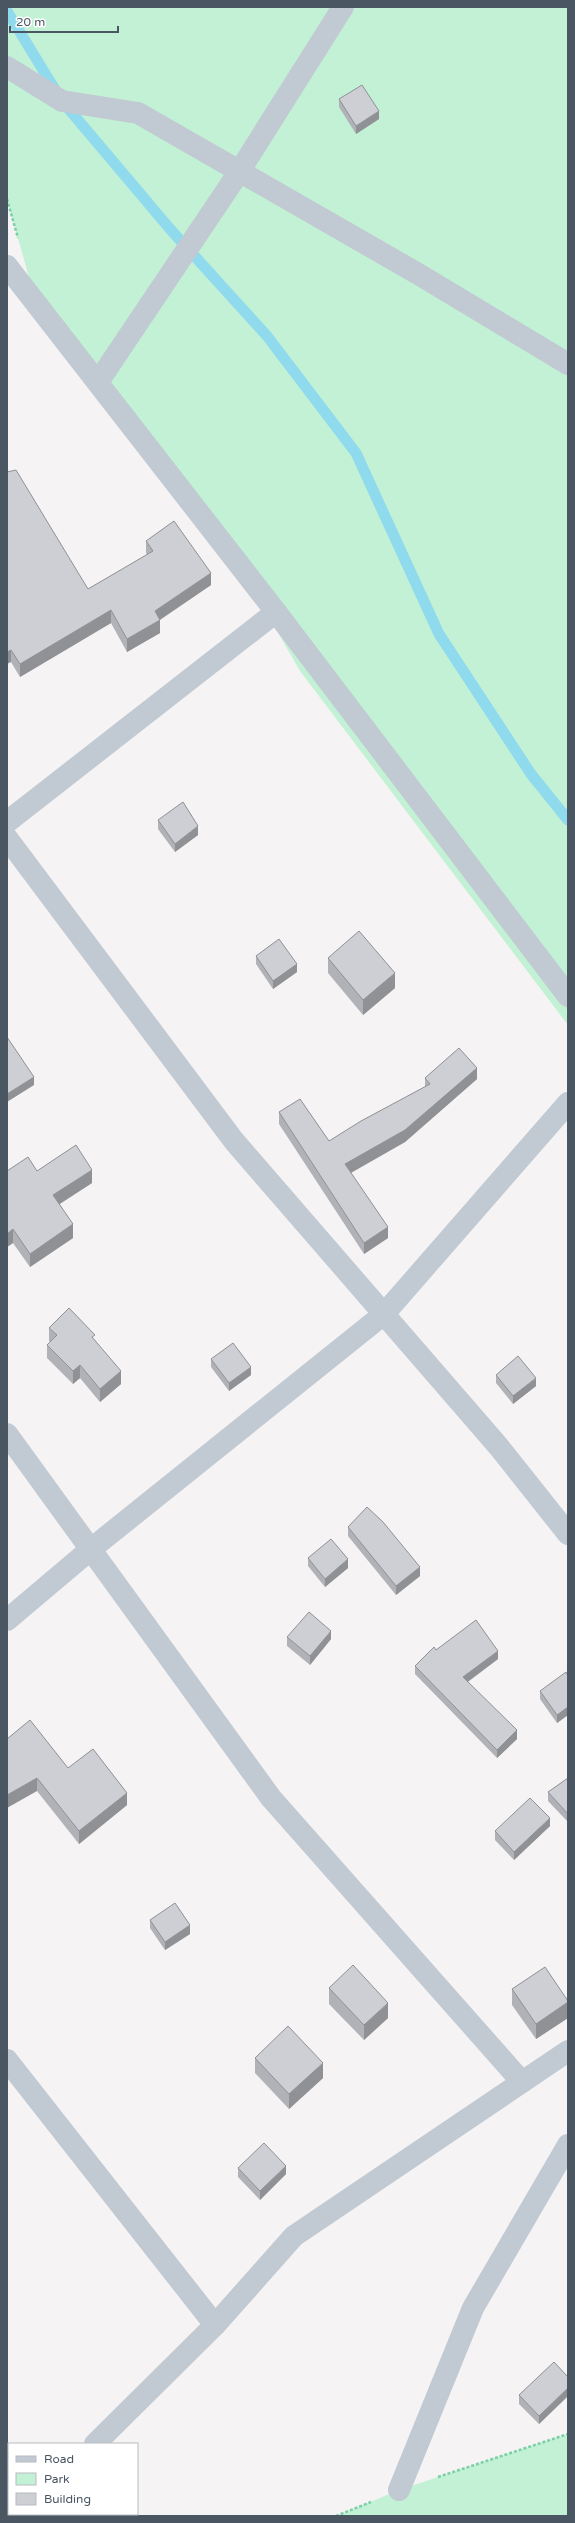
<svg xmlns="http://www.w3.org/2000/svg" width="575" height="2523" font-family="'Varela Round',sans-serif">
  <rect width="100%" height="100%" fill="#f5f3f3"/>
  <g fill="#c3f1d5">
    <path d="M 7,7 L 568,7 L 568,1025 L 300,671 L 225,540 L 32,288 L 7,199 Z"/>
    <path d="M 568,2434 L 568,2516 L 337,2516 L 399,2490 Z"/>
  </g>
  <g fill="none" stroke-linecap="round" stroke-linejoin="round">
    <path stroke="#90daee" stroke-width="11" d="M 7,11 L 62,101 L 170,229 L 267,336 L 356,453 L 439,634 L 531,774 L 568,820"/>
    <g stroke="#7ad0a6" stroke-width="2.5" stroke-dasharray="3 2" stroke-linecap="butt">
      <path d="M 7,199 L 18,238"/>
      <path d="M 438,2477 L 568,2434"/>
      <path d="M 336,2516 L 371,2502"/>
    </g>
    <g stroke="#c1cad2" stroke-width="22">
      <path d="M 7,67 L 62,101 L 138,113 L 420,275 L 568,364"/>
      <path d="M 7,266 L 276,612 L 568,996"/>
      <path d="M 98,382 L 239,172 L 343,7"/>
      <path d="M 7,822 L 276,612"/>
      <path d="M 7,838 L 234,1141 L 499,1447 L 568,1534"/>
      <path d="M 7,1434 L 271,1798 L 522,2082"/>
      <path d="M 7,1620 L 91,1549 L 384,1314 L 568,1103"/>
      <path d="M 7,2060 L 215,2325"/>
      <path d="M 95,2444 L 215,2325 L 294,2236 L 568,2051"/>
      <path d="M 399,2490 L 473,2308 L 568,2145"/>
      <path d="M 22,2516 L 24,2514"/>
    </g>
  </g>
  <g fill="#b0b2b7">
    <path d="M 339,99 L 379,119 L 356,134 L 339,107 Z"/>
    <path d="M 7,472 L 88,589 L 147,555 L 146,553 L 146,541 L 211,585 L 160,620 L 160,633 L 127,652 L 111,623 L 20,677 L 11,662 Z"/>
    <path d="M 158,820 L 198,835 L 175,852 L 158,829 Z"/>
    <path d="M 256,956 L 297,972 L 273,989 L 256,964 Z"/>
    <path d="M 328,958 L 395,988 L 363,1015 L 328,973 Z"/>
    <path d="M 425,1078 L 477,1079 L 405,1142 L 351,1173 L 388,1238 L 364,1254 L 279,1124 L 279,1112 L 329,1141 L 425,1087 Z"/>
    <path d="M 7,1171 L 37,1171 L 92,1183 L 60,1204 L 73,1238 L 30,1267 L 13,1243 L 7,1247 Z"/>
    <path d="M 49,1328 L 95,1340 L 121,1384 L 100,1402 L 80,1378 L 73,1384 L 47,1358 L 47,1345 L 50,1342 L 49,1341 Z"/>
    <path d="M 211,1359 L 251,1375 L 229,1391 L 211,1367 Z"/>
    <path d="M 496,1375 L 536,1386 L 513,1404 L 496,1383 Z"/>
    <path d="M 348,1527 L 420,1576 L 396,1595 L 348,1536 Z"/>
    <path d="M 308,1558 L 348,1568 L 325,1587 L 308,1566 Z"/>
    <path d="M 287,1637 L 331,1639 L 310,1665 L 287,1646 Z"/>
    <path d="M 436,1650 L 498,1659 L 468,1682 L 517,1739 L 497,1758 L 415,1674 L 415,1666 Z"/>
    <path d="M 568,1676 L 568,1715 L 557,1723 L 540,1699 L 540,1691 Z"/>
    <path d="M 7,1739 L 68,1768 L 127,1805 L 79,1844 L 37,1791 Z"/>
    <path d="M 568,1778 L 568,1822 L 548,1801 L 548,1792 Z"/>
    <path d="M 550,1826 L 514,1860 L 495,1840 L 495,1831 Z"/>
    <path d="M 150,1920 L 190,1934 L 165,1950 L 150,1928 Z"/>
    <path d="M 329,1988 L 388,2018 L 364,2040 L 329,2004 Z"/>
    <path d="M 512,1989 L 568,2001 L 568,2018 L 536,2039 L 512,2005 Z"/>
    <path d="M 255,2058 L 323,2078 L 289,2109 L 255,2073 Z"/>
    <path d="M 238,2168 L 286,2174 L 260,2200 L 238,2177 Z"/>
    <path d="M 568,2377 L 568,2396 L 539,2424 L 519,2404 L 519,2395 Z"/>
  </g>
  <g fill="#909195">
    <path d="M 379,111 L 379,119 L 356,134 L 356,126 Z"/>
    <path d="M 211,573 L 211,585 L 155,623 L 155,611 Z"/>
    <path d="M 111,610 L 111,623 L 20,677 L 20,664 Z"/>
    <path d="M 160,620 L 160,633 L 127,652 L 127,639 Z"/>
    <path d="M 11,650 L 11,662 L 7,664 L 7,652 Z"/>
    <path d="M 198,826 L 198,835 L 175,852 L 175,844 Z"/>
    <path d="M 297,964 L 297,972 L 273,989 L 273,981 Z"/>
    <path d="M 395,973 L 395,988 L 363,1015 L 363,1000 Z"/>
    <path d="M 477,1068 L 477,1079 L 405,1142 L 345,1176 L 345,1164 Z"/>
    <path d="M 34,1077 L 34,1085 L 7,1102 L 7,1094 Z"/>
    <path d="M 92,1170 L 92,1183 L 53,1208 L 53,1195 Z"/>
    <path d="M 73,1224 L 73,1238 L 30,1267 L 30,1254 Z"/>
    <path d="M 388,1227 L 388,1238 L 364,1254 L 364,1243 Z"/>
    <path d="M 13,1229 L 13,1243 L 7,1247 L 7,1234 Z"/>
    <path d="M 80,1365 L 80,1378 L 73,1384 L 73,1371 Z"/>
    <path d="M 251,1367 L 251,1375 L 229,1391 L 229,1383 Z"/>
    <path d="M 121,1371 L 121,1384 L 100,1402 L 100,1389 Z"/>
    <path d="M 536,1378 L 536,1386 L 513,1404 L 513,1396 Z"/>
    <path d="M 348,1559 L 348,1568 L 325,1587 L 325,1579 Z"/>
    <path d="M 420,1567 L 420,1576 L 396,1595 L 396,1586 Z"/>
    <path d="M 331,1631 L 331,1639 L 310,1665 L 310,1656 Z"/>
    <path d="M 498,1651 L 498,1659 L 463,1685 L 463,1677 Z"/>
    <path d="M 568,1707 L 568,1715 L 557,1723 L 557,1715 Z"/>
    <path d="M 517,1730 L 517,1739 L 497,1758 L 497,1750 Z"/>
    <path d="M 37,1778 L 37,1791 L 7,1808 L 7,1795 Z"/>
    <path d="M 127,1793 L 127,1805 L 79,1844 L 79,1831 Z"/>
    <path d="M 550,1818 L 550,1826 L 514,1860 L 514,1852 Z"/>
    <path d="M 190,1925 L 190,1934 L 165,1950 L 165,1942 Z"/>
    <path d="M 568,2002 L 568,2018 L 536,2039 L 536,2024 Z"/>
    <path d="M 388,2003 L 388,2018 L 364,2040 L 364,2025 Z"/>
    <path d="M 323,2063 L 323,2078 L 289,2109 L 289,2094 Z"/>
    <path d="M 286,2166 L 286,2174 L 260,2200 L 260,2191 Z"/>
    <path d="M 568,2388 L 568,2396 L 539,2424 L 539,2416 Z"/>
  </g>
  <g fill="#cdcfd5" stroke="#909195">
    <path d="M 362,85 L 379,111 L 356,126 L 339,99 Z"/>
    <path d="M 16,470 L 88,589 L 153,551 L 146,541 L 174,521 L 211,573 L 155,611 L 160,620 L 127,639 L 111,610 L 20,664 L 11,650 L 7,652 L 7,472 Z"/>
    <path d="M 183,802 L 198,826 L 175,844 L 158,820 Z"/>
    <path d="M 359,931 L 395,973 L 363,1000 L 328,958 Z"/>
    <path d="M 279,939 L 297,964 L 273,981 L 256,956 Z"/>
    <path d="M 7,1037 L 34,1077 L 7,1094 Z"/>
    <path d="M 459,1048 L 477,1068 L 405,1130 L 345,1164 L 388,1227 L 364,1243 L 279,1112 L 300,1099 L 329,1141 L 361,1121 L 430,1084 L 425,1078 Z"/>
    <path d="M 76,1145 L 92,1170 L 53,1195 L 73,1224 L 30,1254 L 13,1229 L 7,1234 L 7,1171 L 28,1157 L 37,1171 Z"/>
    <path d="M 69,1308 L 95,1335 L 92,1337 L 121,1371 L 100,1389 L 80,1365 L 73,1371 L 47,1345 L 57,1335 L 49,1328 Z"/>
    <path d="M 233,1343 L 251,1367 L 229,1383 L 211,1359 Z"/>
    <path d="M 518,1356 L 536,1378 L 513,1396 L 496,1375 Z"/>
    <path d="M 367,1507 L 383,1522 L 420,1567 L 396,1586 L 348,1527 Z"/>
    <path d="M 331,1539 L 348,1559 L 325,1579 L 308,1558 Z"/>
    <path d="M 309,1612 L 331,1631 L 310,1656 L 287,1637 Z"/>
    <path d="M 476,1620 L 498,1651 L 463,1677 L 517,1730 L 497,1750 L 415,1666 L 434,1647 L 436,1650 Z"/>
    <path d="M 566,1672 L 568,1676 L 568,1707 L 557,1715 L 540,1691 Z"/>
    <path d="M 30,1720 L 68,1768 L 93,1749 L 127,1793 L 79,1831 L 37,1778 L 7,1795 L 7,1739 Z"/>
    <path d="M 568,1778 L 568,1814 L 548,1792 Z"/>
    <path d="M 530,1798 L 550,1818 L 514,1852 L 495,1831 Z"/>
    <path d="M 175,1903 L 190,1925 L 165,1942 L 150,1920 Z"/>
    <path d="M 353,1965 L 388,2003 L 364,2025 L 329,1988 Z"/>
    <path d="M 545,1967 L 568,2001 L 568,2002 L 536,2024 L 512,1989 Z"/>
    <path d="M 288,2026 L 323,2063 L 289,2094 L 255,2058 Z"/>
    <path d="M 264,2143 L 286,2166 L 260,2191 L 238,2168 Z"/>
    <path d="M 554,2362 L 568,2377 L 568,2388 L 539,2416 L 519,2395 Z"/>
  </g>
  <rect width="575" height="2523" fill="none" stroke="#4a5661" stroke-width="16"/>
  <rect x="8" y="2443" width="130" height="72" fill="#ffffff" stroke="#b7bbc0"/>
  <rect x="16" y="2456" width="20" height="6" fill="#c1cad2" stroke="#b7bbc0"/>
  <text x="44" y="2463" font-size="12" fill="#4a5661">Road</text>
  <rect x="16" y="2473" width="20" height="12" fill="#c3f1d5" stroke="#b7bbc0"/>
  <text x="44" y="2483" font-size="12" fill="#4a5661">Park</text>
  <rect x="16" y="2493" width="20" height="12" fill="#cdcfd5" stroke="#b7bbc0"/>
  <text x="44" y="2503" font-size="12" fill="#4a5661">Building</text>
  <path d="M10 26v6h108v-6" fill="none" stroke="#4a5661" stroke-width="2"/>
  <text x="16" y="26" font-size="12" fill="#4a5661" stroke="#ffffff" stroke-width="3" paint-order="stroke">20 m</text>
</svg>
